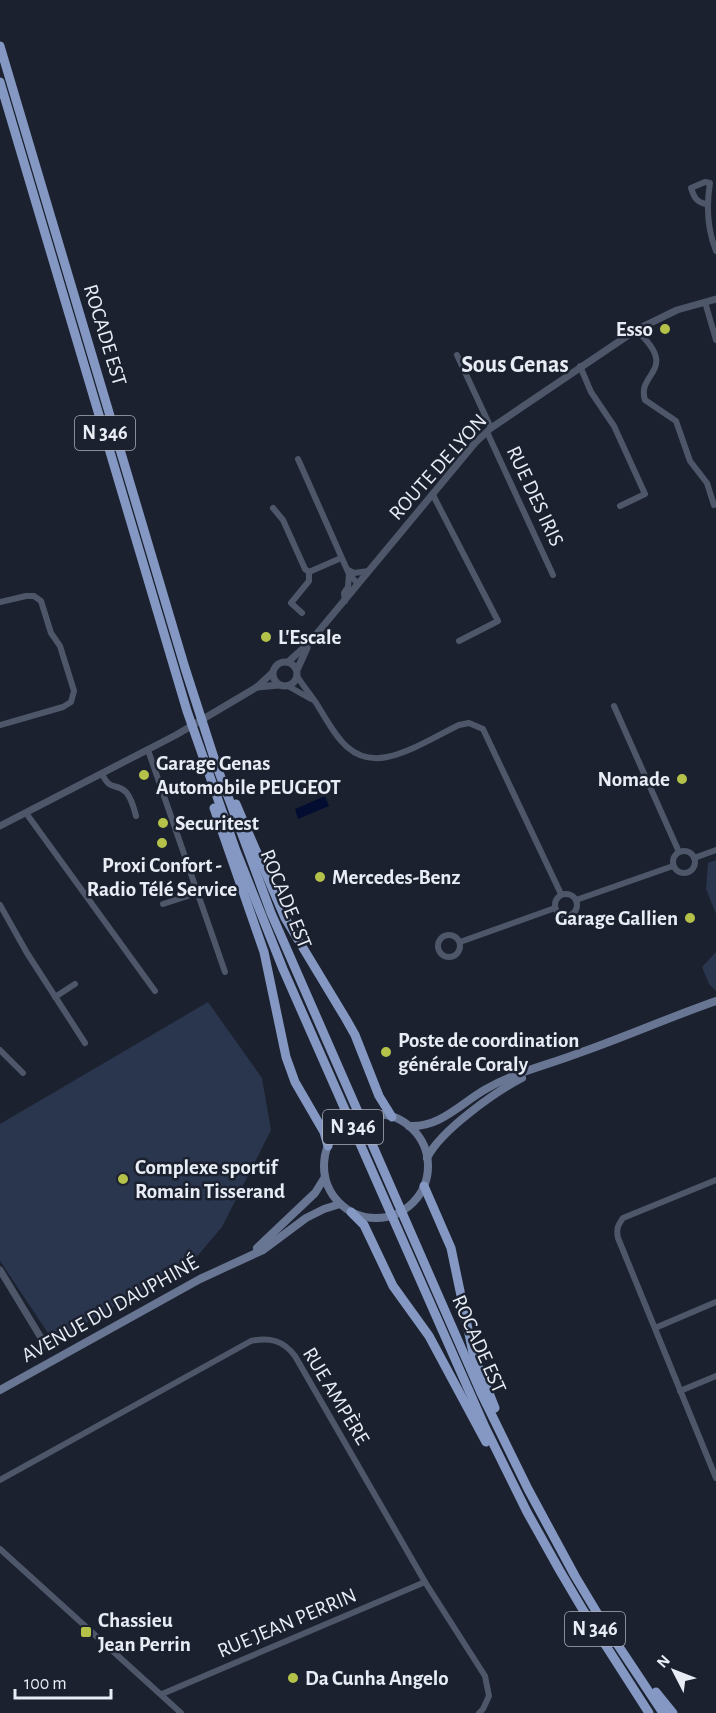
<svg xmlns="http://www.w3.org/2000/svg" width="716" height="1713" font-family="'Alegreya Sans',sans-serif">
  <rect width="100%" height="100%" fill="#1b212e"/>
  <g fill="#2a354e">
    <path d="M 716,860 L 716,914 L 706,889 L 708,863 Z"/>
    <path d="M 716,952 L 716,991 L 709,984 L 702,967 Z"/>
    <path d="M 208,1002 L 262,1078 L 271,1130 L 222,1227 L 194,1260 L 54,1342 L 0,1261 L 0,1124 Z"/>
  </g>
  <path fill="#030d31" d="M 325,796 L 329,806 L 298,819 L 295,809 Z"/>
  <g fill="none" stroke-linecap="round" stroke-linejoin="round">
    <g stroke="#4e576a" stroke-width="6">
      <path d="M 706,204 C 696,202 694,197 691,188 L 705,182 L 710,183 C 706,207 707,228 716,251"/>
      <path d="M 705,302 L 716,340"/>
      <path d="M 636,330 C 681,371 636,372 645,400 L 676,421 L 690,461 L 707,483 L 714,505"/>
      <path d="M 457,355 L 491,428"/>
      <path d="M 580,366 L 591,392 L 614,426 L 645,494 L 620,506"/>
      <path d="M 487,432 L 553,575"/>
      <path d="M 298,459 L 349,574 L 358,584"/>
      <path d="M 433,495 L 498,621 L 459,641"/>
      <path d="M 273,508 L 283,520 L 305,569 L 309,572 L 341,558"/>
      <path d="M 348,570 L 354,573 L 369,571"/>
      <path d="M 345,601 L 344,593 L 348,587 L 349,574"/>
      <path d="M 0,602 L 26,596 L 34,596 L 41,601 L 51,633 L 60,646 L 74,691 L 71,702 L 63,707 L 0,725"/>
      <path d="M 302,613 L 291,603 L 309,581 L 309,572"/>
      <path d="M 297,676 C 303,686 312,696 318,706 C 334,732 349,765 387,757 C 411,752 436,736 459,725 L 469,723 L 483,729 L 561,894"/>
      <path d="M 288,686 L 311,699"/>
      <path d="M 614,706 L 679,852"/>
      <path d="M 148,750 L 225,972"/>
      <path d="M 102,774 C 111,792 115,782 126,792 C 132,799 134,808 136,816"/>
      <path d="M 26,813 L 155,991"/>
      <circle cx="684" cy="862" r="11"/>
      <path d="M 694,858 L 716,850"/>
      <circle cx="566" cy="905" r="11"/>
      <path d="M 576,900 L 673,866"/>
      <path d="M 163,904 L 197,893"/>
      <path d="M 0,905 L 27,953 L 85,1043"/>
      <circle cx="449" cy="946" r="11"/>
      <path d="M 460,942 L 555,908"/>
      <path d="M 55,997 L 75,984"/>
      <path d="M 0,1050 L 23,1073"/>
      <path d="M 716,1180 L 623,1218 C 618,1225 616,1229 618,1238 L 716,1478"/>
      <path d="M 655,1328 L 716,1302"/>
      <path d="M 680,1391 L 716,1376"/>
      <path d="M 0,1480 L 251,1341 C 269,1337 283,1340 295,1356 L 425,1582 L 485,1676 L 489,1696 L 483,1709 L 479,1713"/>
      <path d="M 0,1549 L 181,1713"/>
      <path d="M 162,1694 L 425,1582"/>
    </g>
    <g stroke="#4e576a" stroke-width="7">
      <circle cx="285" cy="674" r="12"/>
      <path d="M 288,662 L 309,643 L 475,443 L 491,428 L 636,330 L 677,310 L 716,299"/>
      <path d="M 297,670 L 307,648"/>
      <path d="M 257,687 L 279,685"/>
      <path d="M 0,826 L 176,735 L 257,687 L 272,673"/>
      <path d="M 0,1270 L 46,1346"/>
    </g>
    <g stroke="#687694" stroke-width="8">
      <circle cx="376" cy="1166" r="52"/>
      <path d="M 409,1126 C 440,1128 461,1103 486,1089 C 515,1072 548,1065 579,1053 C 625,1037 670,1017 716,1001"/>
      <path d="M 427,1158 C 440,1131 495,1092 522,1078"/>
      <path d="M 257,1248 L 315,1193 L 325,1177"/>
      <path d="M 0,1390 L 200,1279 L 263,1250 L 306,1218 L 324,1209 L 340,1204"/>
    </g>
    <g stroke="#8498c3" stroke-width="9">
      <path d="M 0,46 L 185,668 L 216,764 L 271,913 L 481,1393 L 528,1489 L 575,1576 L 602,1621 L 663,1713"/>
      <path d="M 0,82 L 187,711 L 236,851 L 283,969 L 485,1427 L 527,1512 L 560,1571 L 583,1610 L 649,1713"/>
      <path d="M 236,804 L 285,918 L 346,1019 L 355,1035 L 379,1096 L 392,1117"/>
      <path d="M 214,808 L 264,952 L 286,1057 L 295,1082 L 324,1132 L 328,1146"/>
      <path d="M 424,1186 L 451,1248 L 473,1353 L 495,1408"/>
      <path d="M 351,1212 L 364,1225 L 393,1286 L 429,1336 L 486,1442"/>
      <path d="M 656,1692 L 673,1713"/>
    </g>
  </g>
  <g fill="#b4c24a" stroke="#1b212e" stroke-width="2">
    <circle cx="665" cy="329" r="6"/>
    <circle cx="266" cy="637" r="6"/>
    <circle cx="144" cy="775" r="6"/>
    <circle cx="682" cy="779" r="6"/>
    <circle cx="163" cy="823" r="6"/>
    <circle cx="162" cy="843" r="6"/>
    <circle cx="320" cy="877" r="6"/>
    <circle cx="690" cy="918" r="6"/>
    <circle cx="386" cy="1052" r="6"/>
    <circle cx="123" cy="1179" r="6"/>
    <rect x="80" y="1626" width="12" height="12" rx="3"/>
    <circle cx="293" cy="1678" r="6"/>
  </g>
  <g text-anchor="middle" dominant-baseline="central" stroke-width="5" stroke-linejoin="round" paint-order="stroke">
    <g fill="#1b212e" stroke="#aaafb9" stroke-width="1.5">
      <rect x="75" y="416" width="60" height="34" rx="4.5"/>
      <rect x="323" y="1110" width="60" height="34" rx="4.5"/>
      <rect x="565" y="1612" width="60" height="34" rx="4.5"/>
    </g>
    <g font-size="20" font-weight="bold" fill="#e8ecf5">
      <text x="105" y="433">N 346</text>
      <text x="353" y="1127">N 346</text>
      <text x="595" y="1629">N 346</text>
    </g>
    <g font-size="21" font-weight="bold" fill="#e8ecf5" stroke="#1b212e" text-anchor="start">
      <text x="653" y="329" text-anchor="end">Esso</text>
      <text x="278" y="637">L'Escale</text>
      <text x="156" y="763">Garage Genas<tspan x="156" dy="24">Automobile PEUGEOT</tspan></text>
      <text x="670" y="779" text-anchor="end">Nomade</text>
      <text x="175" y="823">Securitest</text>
      <text x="162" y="865" text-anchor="middle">Proxi Confort -<tspan x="162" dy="24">Radio Télé Service</tspan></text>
      <text x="332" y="877">Mercedes-Benz</text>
      <text x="678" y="918" text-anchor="end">Garage Gallien</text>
      <text x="398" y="1040">Poste de coordination<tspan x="398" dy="24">générale Coraly</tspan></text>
      <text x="135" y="1167">Complexe sportif<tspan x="135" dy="24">Romain Tisserand</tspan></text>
      <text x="98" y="1620">Chassieu<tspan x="98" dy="24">Jean Perrin</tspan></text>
      <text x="305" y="1678">Da Cunha Angelo</text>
    </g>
    <g font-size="21" fill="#e8ecf5" stroke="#1b212e">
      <text transform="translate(105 335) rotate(73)">ROCADE EST</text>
      <text transform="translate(438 467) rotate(-48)">ROUTE DE LYON</text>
      <text transform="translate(535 496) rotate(65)">RUE DES IRIS</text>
      <text transform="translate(286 899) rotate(68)">ROCADE EST</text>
      <text transform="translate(110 1309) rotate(-29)">AVENUE DU DAUPHINÉ</text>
      <text transform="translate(479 1344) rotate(66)">ROCADE EST</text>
      <text transform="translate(336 1396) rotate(59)">RUE AMPÈRE</text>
      <text transform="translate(287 1623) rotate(-23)">RUE JEAN PERRIN</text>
    </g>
    <g font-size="24" font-weight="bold" fill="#e8ecf5" stroke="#1b212e">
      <text x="515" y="365">Sous Genas</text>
    </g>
  </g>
  <g transform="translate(674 1671) rotate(312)" stroke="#1b212e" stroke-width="4.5" paint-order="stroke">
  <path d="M0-4.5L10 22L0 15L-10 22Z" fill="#e8ecf5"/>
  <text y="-9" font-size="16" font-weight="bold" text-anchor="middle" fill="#e8ecf5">N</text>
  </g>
  <path d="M15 1689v9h96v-9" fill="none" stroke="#e8ecf5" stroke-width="3"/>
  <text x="24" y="1689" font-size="18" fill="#e8ecf5" stroke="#1b212e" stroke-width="4.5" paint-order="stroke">100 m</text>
</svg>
